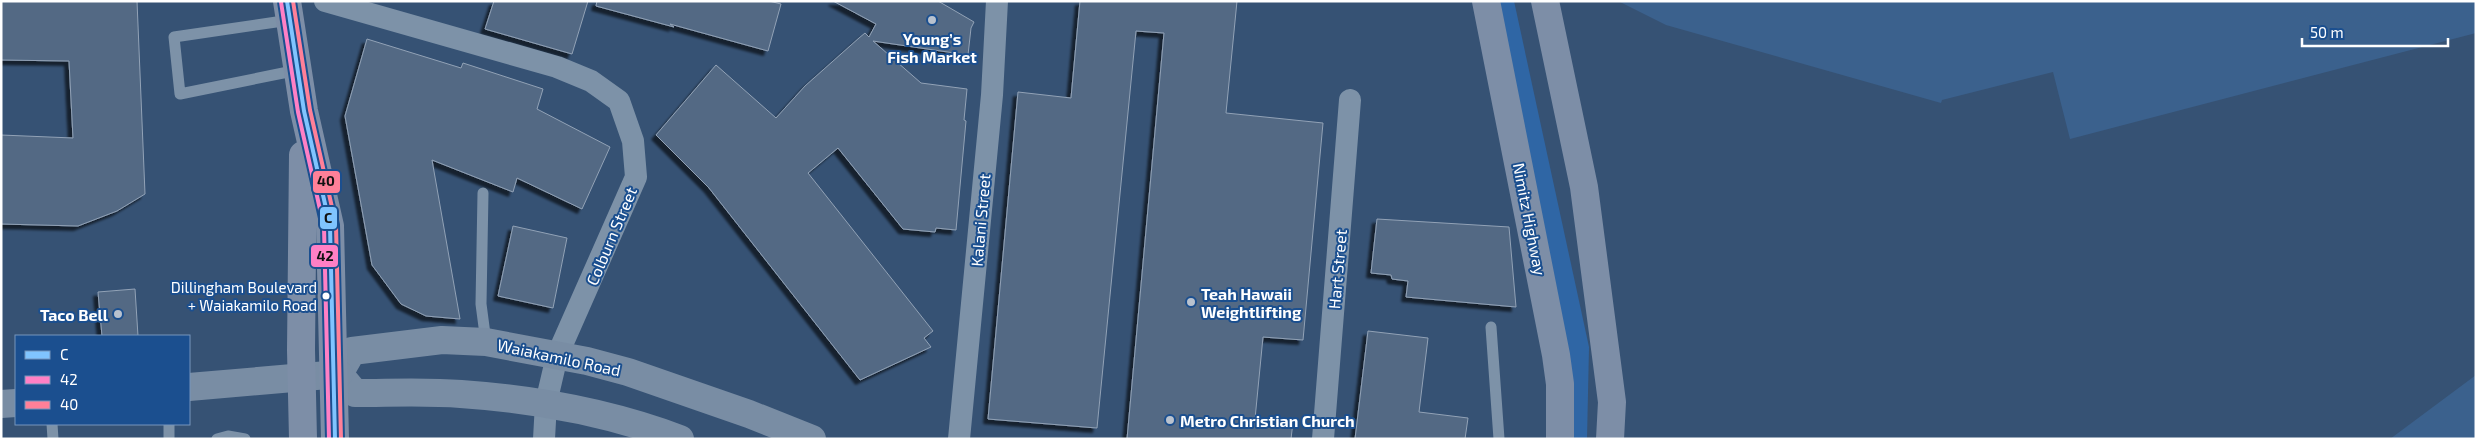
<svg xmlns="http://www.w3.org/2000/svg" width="2477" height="440" font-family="'Exo 2',sans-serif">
  <defs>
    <filter id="shadow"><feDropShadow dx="-4.5" dy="4.5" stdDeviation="1" flood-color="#0009"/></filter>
  </defs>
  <rect width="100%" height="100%" fill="#365274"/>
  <path fill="#2f66a5" d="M 1491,1 L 1514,1 L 1589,347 L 1587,439 L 1574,439 Z"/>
  <g fill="#3b618d">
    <path d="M 1618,1 L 2476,1 L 2476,33 L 2070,139 L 2053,72 L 1942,100 L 1941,103 L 1666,25 Z"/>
    <path d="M 2476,375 L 2476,439 L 2390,439 Z"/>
  </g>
  <g fill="#526984" stroke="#92a2b6" filter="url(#shadow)">
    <path d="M 1,1 L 137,1 L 145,194 L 117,211 L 78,226 L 1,224 L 1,135 L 73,138 L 69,61 L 1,60 Z"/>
    <path d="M 494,1 L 588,1 L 572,54 L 485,29 Z"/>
    <path d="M 597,1 L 769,1 L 781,4 L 768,51 L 670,24 L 674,27 L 596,6 Z"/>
    <path d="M 833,1 L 938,1 L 974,22 L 971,28 L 968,55 L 873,41 L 921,83 L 967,89 L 964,120 L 966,121 L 956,230 L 936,228 L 935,232 L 903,229 L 838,148 L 808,173 L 933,331 L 924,338 L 931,347 L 860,380 L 709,188 L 656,135 L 716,65 L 776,118 L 805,86 L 859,38 L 865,33 L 869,37 L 876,24 Z"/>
    <path d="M 1080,1 L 1237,1 L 1226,113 L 1323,123 L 1303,340 L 1263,337 L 1255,419 L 1293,422 L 1291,439 L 1127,439 L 1164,33 L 1136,31 L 1097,428 L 988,419 L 1018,92 L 1071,98 Z"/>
    <path d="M 367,39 L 461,68 L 463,63 L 543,89 L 537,109 L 610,147 L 582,209 L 517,178 L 513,192 L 432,160 L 460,319 L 426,316 L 401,304 L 372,265 L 345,116 Z"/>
    <path d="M 1377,219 L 1509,227 L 1516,307 L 1406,297 L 1408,281 L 1392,279 L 1391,275 L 1371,273 Z"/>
    <path d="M 513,226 L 567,238 L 553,308 L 498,296 Z"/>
    <path d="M 135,289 L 138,336 L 102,336 L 98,292 Z"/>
    <path d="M 1368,331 L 1428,338 L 1419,412 L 1468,418 L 1465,439 L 1355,439 Z"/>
  </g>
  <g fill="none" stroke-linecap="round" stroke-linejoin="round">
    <g stroke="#7d92a8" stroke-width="11">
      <path d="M 290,20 L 174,37 L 180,94 L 298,70"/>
      <path d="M 483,193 L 481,304 L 486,342"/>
      <path d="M 1491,327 L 1499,439"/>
      <path d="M 52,424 L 53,439"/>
      <path d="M 169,439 L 169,424"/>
      <path d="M 217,439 L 228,436 L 245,439"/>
    </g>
    <g stroke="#7d92a8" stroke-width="22">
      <path d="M 325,1 L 557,67 L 591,81 L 619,101 L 633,141 L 636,177 L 557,356 L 546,403 L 544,439"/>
      <path d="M 959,439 L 992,95 L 997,1"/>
      <path d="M 1323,439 L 1350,100"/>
    </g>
    <g stroke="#798da4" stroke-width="28">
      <path d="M 339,374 L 352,351 L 442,340 L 486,342 L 587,361 L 628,372 L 749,414 L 812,439"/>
      <path d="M 339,374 L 355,393 C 390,393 426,391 461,394 C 535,399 611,413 680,439"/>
      <path d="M 189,387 L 339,374"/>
      <path d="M 1,404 L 16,403"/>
    </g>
    <g stroke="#7d8ea7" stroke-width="28">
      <path d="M 287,1 L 304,111 L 330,226 L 335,439"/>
      <path d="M 1486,1 L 1556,355 L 1560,384 L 1560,439"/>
      <path d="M 1545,1 L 1584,187 L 1612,402 L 1610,439"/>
      <path d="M 303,439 L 301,350 L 303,155"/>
    </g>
    <g stroke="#1b4f8f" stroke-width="8">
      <path id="bus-1" d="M 287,1 L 304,111 L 330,226 L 335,439"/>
    </g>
    <g stroke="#1b4f8f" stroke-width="8">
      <path id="bus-2" d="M 281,2 L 298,112 L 324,227 L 329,439"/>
    </g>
    <g stroke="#1b4f8f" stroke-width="8">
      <path id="bus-3" d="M 293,1 L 310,110 L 336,225 L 341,439"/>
    </g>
    <use href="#bus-1" stroke="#80c4ff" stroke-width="4"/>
    <use href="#bus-2" stroke="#ff80c5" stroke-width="4"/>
    <use href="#bus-3" stroke="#ff8098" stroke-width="4"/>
  </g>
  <g fill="#b9c2ce" stroke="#1b4f8f" stroke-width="2">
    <circle cx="932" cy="20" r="5"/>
    <circle cx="1191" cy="302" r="5"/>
    <circle cx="118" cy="314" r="5"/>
    <circle cx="1170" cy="420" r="5"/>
  </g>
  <circle fill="#fff" stroke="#1b4f8f" stroke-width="2" cx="326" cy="296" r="4.5"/>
  <g text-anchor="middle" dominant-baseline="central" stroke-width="4" stroke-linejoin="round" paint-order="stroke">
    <g font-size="15" fill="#fff" stroke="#1b4f8f" text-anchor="end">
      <text x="317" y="287">Dillingham Boulevard<tspan x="317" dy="18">+ Waiakamilo Road</tspan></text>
    </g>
    <g font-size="16" font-weight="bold" fill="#fff" stroke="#1b4f8f" text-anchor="start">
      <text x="932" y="38" text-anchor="middle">Young’s<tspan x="932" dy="18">Fish Market</tspan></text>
      <text x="1201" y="293">Teah Hawaii<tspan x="1201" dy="18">Weightlifting</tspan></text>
      <text x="108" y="314" text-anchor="end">Taco Bell</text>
      <text x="1180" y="420">Metro Christian Church</text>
    </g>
    <g font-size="16" fill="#fff" stroke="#1b4f8f">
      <text transform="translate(1530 219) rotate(79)">Nimitz Highway</text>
      <text transform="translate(980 220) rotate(-85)">Kalani Street</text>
      <text transform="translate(611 236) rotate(-67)">Colburn Street</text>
      <text transform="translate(1337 269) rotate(-85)">Hart Street</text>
      <text transform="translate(559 357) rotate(12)">Waiakamilo Road</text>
    </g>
  </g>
  <g stroke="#1b4f8f" stroke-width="2">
    <rect x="312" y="170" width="29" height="24" rx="5" fill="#ff8098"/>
    <rect x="319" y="206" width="19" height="24" rx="5" fill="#80c4ff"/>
    <rect x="310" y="244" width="29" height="24" rx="5" fill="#ff80c5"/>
  </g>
  <g font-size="14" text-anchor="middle" font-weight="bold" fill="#111">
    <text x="326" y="186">40</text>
    <text x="328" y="223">C</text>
    <text x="325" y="261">42</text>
  </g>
  <rect width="2477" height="440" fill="none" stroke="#ffffff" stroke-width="5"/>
  <rect x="15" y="335" width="175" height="90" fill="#1b4f8f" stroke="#7695bc"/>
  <rect x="25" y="351" width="25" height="8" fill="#80c4ff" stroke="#7695bc"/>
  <text x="60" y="360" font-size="15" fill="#ffffff">C</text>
  <rect x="25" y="376" width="25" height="8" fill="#ff80c5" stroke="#7695bc"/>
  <text x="60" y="385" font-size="15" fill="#ffffff">42</text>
  <rect x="25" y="401" width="25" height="8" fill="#ff8098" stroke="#7695bc"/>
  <text x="60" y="410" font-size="15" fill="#ffffff">40</text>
  <path d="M2302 38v8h146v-8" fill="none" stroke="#ffffff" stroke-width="2.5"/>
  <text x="2310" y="38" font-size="15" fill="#ffffff" stroke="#1b4f8f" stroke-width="4" paint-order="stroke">50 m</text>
</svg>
